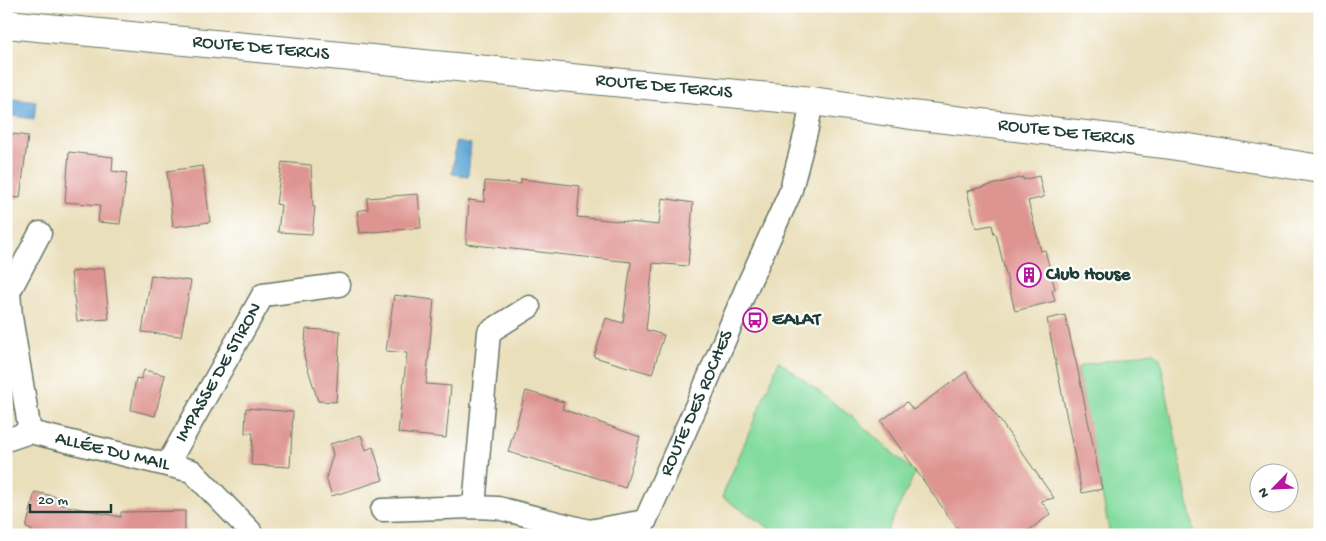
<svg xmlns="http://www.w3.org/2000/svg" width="1326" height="541" font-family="'Gochi Hand',sans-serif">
  <rect width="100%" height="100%" fill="#fff"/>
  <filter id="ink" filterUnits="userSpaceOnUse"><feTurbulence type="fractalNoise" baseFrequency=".02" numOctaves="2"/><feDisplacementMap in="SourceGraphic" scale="10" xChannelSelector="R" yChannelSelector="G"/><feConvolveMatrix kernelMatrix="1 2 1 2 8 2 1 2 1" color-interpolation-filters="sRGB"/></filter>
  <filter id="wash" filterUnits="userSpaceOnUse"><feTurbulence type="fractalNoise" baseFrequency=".0096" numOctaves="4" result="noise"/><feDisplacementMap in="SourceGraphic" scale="20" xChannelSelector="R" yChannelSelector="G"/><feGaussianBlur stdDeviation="1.12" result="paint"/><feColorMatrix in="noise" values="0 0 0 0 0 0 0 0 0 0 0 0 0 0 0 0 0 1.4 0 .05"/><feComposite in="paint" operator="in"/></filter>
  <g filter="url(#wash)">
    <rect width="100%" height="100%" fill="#eadfbb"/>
    <g fill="#84db9f" stroke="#528c6a">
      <path d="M 1152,352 L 1160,358 L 1194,535 L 1110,535 L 1078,371 L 1080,366 Z"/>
      <path d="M 779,361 L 857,421 L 915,473 L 885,535 L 780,535 L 722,497 Z"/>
    </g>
    <g fill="#60a8d7" stroke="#407286">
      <path d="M 6,97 L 36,101 L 34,119 L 6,115 Z"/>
      <path d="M 456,142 L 471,144 L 468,176 L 452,174 Z"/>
    </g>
    <g id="blocks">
      <g fill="#de9491">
        <path d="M 6,133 L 28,136 L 20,198 L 6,197 Z"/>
        <path d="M 69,152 L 113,157 L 112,171 L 127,173 L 120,224 L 98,222 L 100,205 L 65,202 Z"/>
        <path d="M 282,162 L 311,165 L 313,207 L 315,207 L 312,234 L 278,232 L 281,205 L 276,204 Z"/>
        <path d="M 203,166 L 210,222 L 173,227 L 167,171 Z"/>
        <path d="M 1039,176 L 1044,197 L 1028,201 L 1041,251 L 1045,250 L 1055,289 L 1052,290 L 1055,301 L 1015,311 L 996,234 L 994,234 L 992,225 L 976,228 L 967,191 L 1023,177 L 1023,180 Z"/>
        <path d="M 521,179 L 580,186 L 577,217 L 659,225 L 662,198 L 693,203 L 688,266 L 653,263 L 646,330 L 664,335 L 652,374 L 594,357 L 606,318 L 623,323 L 631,262 L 466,244 L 469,200 L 484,202 L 485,181 L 521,184 Z"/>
        <path d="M 418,194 L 421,228 L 360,233 L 357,211 L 368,209 L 367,198 Z"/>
        <path d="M 104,268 L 109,319 L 77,321 L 71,272 Z"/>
        <path d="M 151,275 L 191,281 L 181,336 L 142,332 Z"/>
        <path d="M 394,295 L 434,300 L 426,384 L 451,386 L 446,438 L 398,433 L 407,353 L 386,351 Z"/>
        <path d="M 1065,315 L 1078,371 L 1102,489 L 1082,493 L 1047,319 Z"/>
        <path d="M 306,329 L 340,331 L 336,402 L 318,401 L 304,356 Z"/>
        <path d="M 144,370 L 165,375 L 155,416 L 131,410 L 136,378 L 141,379 Z"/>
        <path d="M 966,372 L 1054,498 L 1041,501 L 1051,514 L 1022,535 L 962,535 L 881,421 L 907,402 L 913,410 Z"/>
        <path d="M 526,391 L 564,402 L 562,409 L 640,437 L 625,488 L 582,473 L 508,452 Z"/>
        <path d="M 246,408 L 293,412 L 290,467 L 251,465 L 253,433 L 245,433 Z"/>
        <path d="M 361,435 L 366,450 L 373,447 L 383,480 L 332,496 L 326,478 L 333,454 L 330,444 Z"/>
        <path d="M 35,492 L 58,497 L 57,504 L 121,517 L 121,512 L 185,511 L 185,535 L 31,535 L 32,530 L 26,528 Z"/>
      </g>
    </g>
  </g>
  <g filter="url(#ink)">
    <use href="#blocks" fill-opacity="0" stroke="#667663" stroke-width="1"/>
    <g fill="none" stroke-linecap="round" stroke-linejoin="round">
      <g stroke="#667663" stroke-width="25">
        <g id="minor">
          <path d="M 30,432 L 11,317 L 9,292 L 40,233"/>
          <path id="s1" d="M 6,440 L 30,432 L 192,471 L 250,531 L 251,535"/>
          <path id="s2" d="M 167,465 L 263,295 L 339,285"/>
          <path d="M 474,507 L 489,332 L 529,307"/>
          <path d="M 382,510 L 474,507 L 498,508 L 589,531 L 645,521"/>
          <path id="s3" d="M 639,535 L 702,393 L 747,287 L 790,193 L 807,128 L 812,101"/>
        </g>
      </g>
      <g stroke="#667663" stroke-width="30">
        <g id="secondary">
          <path id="s4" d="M 6,24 L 812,101 L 911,115 L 1164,144 L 1320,169"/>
        </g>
      </g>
      <use href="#minor" stroke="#fff" stroke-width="22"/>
      <use href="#secondary" stroke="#fff" stroke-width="28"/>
    </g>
  </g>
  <defs>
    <g id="building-ring" transform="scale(1.25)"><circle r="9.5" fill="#fff" stroke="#b5179e" stroke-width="1.5"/><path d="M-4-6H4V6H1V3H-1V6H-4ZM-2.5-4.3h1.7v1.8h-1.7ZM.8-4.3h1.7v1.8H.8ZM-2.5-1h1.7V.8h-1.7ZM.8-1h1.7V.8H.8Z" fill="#b5179e"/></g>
    <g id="bus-ring" transform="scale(1.25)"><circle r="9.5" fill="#fff" stroke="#b5179e" stroke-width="1.5"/><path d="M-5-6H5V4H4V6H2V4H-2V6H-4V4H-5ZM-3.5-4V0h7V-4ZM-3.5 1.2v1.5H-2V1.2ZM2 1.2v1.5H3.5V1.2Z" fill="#b5179e"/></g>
  </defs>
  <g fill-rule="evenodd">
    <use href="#building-ring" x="1029" y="275"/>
    <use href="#bus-ring" x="755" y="320"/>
  </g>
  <g text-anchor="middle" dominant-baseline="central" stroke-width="4.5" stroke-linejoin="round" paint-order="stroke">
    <g font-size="19" fill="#1f3d34" stroke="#fff">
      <text stroke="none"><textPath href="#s4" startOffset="256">ROUTE DE TERCIS</textPath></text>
      <text stroke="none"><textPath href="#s4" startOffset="661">ROUTE DE TERCIS</textPath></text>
      <text stroke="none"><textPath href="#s4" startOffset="1066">ROUTE DE TERCIS</textPath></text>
      <text stroke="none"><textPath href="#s2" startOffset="106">IMPASSE DE STIRON</textPath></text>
      <text stroke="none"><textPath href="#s3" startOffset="144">ROUTE DES ROCHES</textPath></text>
      <text stroke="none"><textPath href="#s1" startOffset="110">ALLÉE DU MAIL</textPath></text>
    </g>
    <g font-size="19" font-weight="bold" fill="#1f3d34" stroke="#fff" text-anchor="start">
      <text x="1046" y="275">Club House</text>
      <text x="772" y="320">EALAT</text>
    </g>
  </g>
  <rect width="1326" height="541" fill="none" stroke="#fff" stroke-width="25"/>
  <g transform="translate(1274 488) rotate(246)"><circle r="24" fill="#ffffff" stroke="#a5b1ae"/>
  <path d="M0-4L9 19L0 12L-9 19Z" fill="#b5179e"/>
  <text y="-8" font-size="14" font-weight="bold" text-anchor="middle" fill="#1f3d34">N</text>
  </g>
  <path d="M30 504v8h81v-8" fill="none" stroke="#1f3d34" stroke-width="2.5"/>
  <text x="38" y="504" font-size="15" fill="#1f3d34" stroke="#ffffff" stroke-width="4" paint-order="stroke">20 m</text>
</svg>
